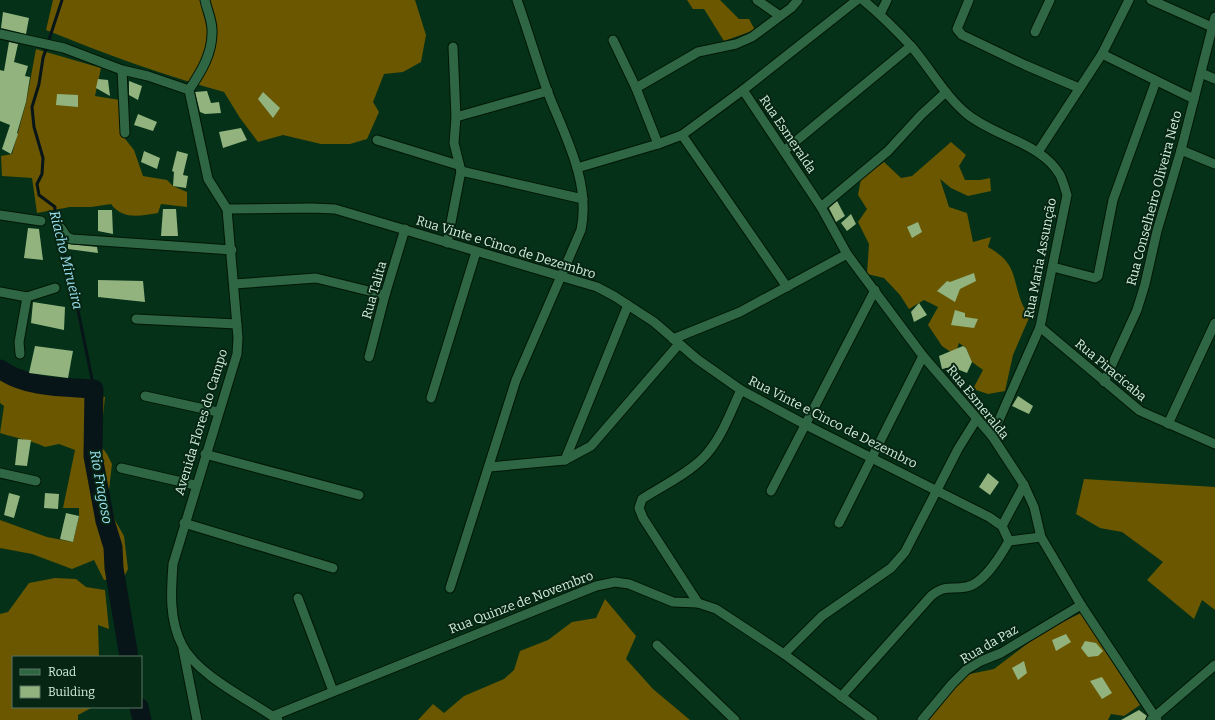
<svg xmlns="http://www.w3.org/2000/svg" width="1215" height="720" font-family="Bitter,serif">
  <rect width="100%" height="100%" fill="#043118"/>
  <g fill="#6b5700">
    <path d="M 53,0 L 415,0 L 426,35 L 421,62 L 403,72 L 384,74 L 373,102 L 379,112 L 367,139 L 350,144 L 321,144 L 283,135 L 258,142 L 240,118 L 224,92 C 163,75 105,54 46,30 Z"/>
    <path d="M 687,0 L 720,0 L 739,19 L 749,19 L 755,30 L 724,41 L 704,9 L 693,9 Z"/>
    <path d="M 36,49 L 101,68 L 95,96 L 120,100 L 122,135 L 134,150 L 143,176 L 167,180 L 173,186 L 187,192 L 187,207 L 161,204 L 158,213 C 140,216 123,220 111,204 L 91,207 L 70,207 L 37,213 L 32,178 L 2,176 L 1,156 L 12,154 L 26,103 Z"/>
    <path d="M 951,142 L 966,155 L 959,166 L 965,180 L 980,180 L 990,178 L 991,191 L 968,196 L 951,188 L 940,179 L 949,207 L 967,213 L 973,242 L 991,237 L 988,247 C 1016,263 1012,275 1021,301 C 1023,307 1027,312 1029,318 L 1013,355 L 1005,391 L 988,394 L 973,389 L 983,370 L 972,362 L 966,348 L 959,343 L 955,355 L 942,346 L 928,325 L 938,307 L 924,300 L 909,309 L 900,295 L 884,278 L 867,274 L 869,244 L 858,222 L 867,209 L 858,195 L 861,179 L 884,162 L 901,178 L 912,176 Z"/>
    <path d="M 0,375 L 11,383 L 105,397 L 100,445 L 107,454 L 112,464 L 108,498 L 112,515 L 124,536 L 128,569 L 124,577 L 104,580 L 94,560 L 72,569 L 32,554 L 0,548 L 0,520 L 47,537 L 73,542 L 79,516 L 79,508 L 63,508 L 75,450 L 59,444 L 45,447 C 30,440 15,438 0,433 L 4,406 L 0,403 Z"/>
    <path d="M 1084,479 L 1215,487 L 1215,610 L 1202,600 L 1194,619 L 1147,580 L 1163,562 L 1122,532 L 1100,528 L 1076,514 Z"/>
    <path d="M 55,578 L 76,579 L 86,587 L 105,590 L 109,629 L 98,625 L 99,657 L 13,657 L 13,707 L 93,707 L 78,715 L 78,720 L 0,720 L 0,614 L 8,612 L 29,583 Z"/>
    <path d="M 605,599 L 636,636 L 626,659 L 653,689 L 690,720 L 418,720 L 433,704 L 444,713 L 464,696 L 504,679 L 514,670 L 520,651 L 548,640 L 572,622 L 596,618 Z"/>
    <path d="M 1081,613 L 1140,705 L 1124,716 L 1111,714 L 1108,720 L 927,720 L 965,675 L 994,669 L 1044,631 Z"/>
  </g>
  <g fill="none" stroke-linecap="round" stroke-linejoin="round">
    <path stroke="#081518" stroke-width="3" d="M 62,0 L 43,58 L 39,84 L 32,107 L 34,127 L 43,158 L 42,174 L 37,184 L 39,195 L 55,207 L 54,224 L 70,271 L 94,389"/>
    <g stroke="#081518" stroke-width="19">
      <path d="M 0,369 C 26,388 63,387 94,389 L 93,456 L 105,521 L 113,547 L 114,568 L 129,657"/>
      <path d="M 139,707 L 142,720"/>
    </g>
  </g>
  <g fill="#92b37e">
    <path d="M 3,12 L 29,18 L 26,34 L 1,28 Z"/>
    <path d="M 9,42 L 18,44 L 14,62 L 28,66 L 25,76 L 30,77 L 26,102 L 17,133 L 18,134 L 11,154 L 2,149 L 10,125 L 0,121 L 0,70 L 4,71 Z"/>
    <path d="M 98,79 L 108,80 L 110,96 L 96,88 Z"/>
    <path d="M 129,81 L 142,86 L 138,100 L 129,95 Z"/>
    <path d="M 207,91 L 211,103 L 219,102 L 221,113 L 205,114 L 200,112 L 195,92 Z"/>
    <path d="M 263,92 L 280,108 L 273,118 L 258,99 Z"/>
    <path d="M 57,94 L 78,95 L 78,107 L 56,105 Z"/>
    <path d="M 138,114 L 157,122 L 153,131 L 134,125 Z"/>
    <path d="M 241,128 L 247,140 L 223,148 L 219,132 Z"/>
    <path d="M 144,151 L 160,158 L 157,169 L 141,162 Z"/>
    <path d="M 177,151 L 188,154 L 183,175 L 188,176 L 186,188 L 173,186 L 174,172 L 172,171 Z"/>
    <path d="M 837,201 L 845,216 L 836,222 L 829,208 Z"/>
    <path d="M 163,209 L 176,209 L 178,236 L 161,236 Z"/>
    <path d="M 98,210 L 112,210 L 113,234 L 98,231 Z"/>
    <path d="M 851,214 L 856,224 L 847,231 L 841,223 Z"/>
    <path d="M 918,222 L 922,232 L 912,238 L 907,227 Z"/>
    <path d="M 28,228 L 39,229 L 43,260 L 24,258 Z"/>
    <path d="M 68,244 L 97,247 L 98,253 L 68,249 Z"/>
    <path d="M 974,273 L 976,281 L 960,289 L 955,302 L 937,291 L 947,281 L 950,282 Z"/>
    <path d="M 98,280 L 143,281 L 145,302 L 98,297 Z"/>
    <path d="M 33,302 L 65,307 L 64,330 L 31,323 Z"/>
    <path d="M 919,303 L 927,315 L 914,322 L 911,312 Z"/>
    <path d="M 955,310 L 965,313 L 965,317 L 978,319 L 974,328 L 951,325 Z"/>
    <path d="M 35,346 L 73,351 L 68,378 L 29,373 Z"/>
    <path d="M 963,346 L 966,348 L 972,362 L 967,373 L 952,367 L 942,369 L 939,356 Z"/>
    <path d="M 1018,396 L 1033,406 L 1029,414 L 1012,406 Z"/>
    <path d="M 18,439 L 31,440 L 27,466 L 15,465 Z"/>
    <path d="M 988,473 L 999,482 L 990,495 L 979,487 Z"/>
    <path d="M 9,493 L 20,496 L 14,518 L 4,515 Z"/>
    <path d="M 45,493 L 59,494 L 58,509 L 44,508 Z"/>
    <path d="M 66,513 L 79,516 L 73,542 L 60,539 Z"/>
    <path d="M 1066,634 L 1071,642 L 1056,651 L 1052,640 Z"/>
    <path d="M 1085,641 L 1096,643 L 1103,651 L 1098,656 L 1088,657 L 1081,648 Z"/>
    <path d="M 1024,661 L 1027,673 L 1018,680 L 1012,668 Z"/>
    <path d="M 1102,677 L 1112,693 L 1102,699 L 1090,681 Z"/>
    <path d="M 1139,710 L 1147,716 L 1145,720 L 1121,720 Z"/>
  </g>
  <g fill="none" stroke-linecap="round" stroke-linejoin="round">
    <g stroke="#001606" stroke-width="11">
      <g id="minor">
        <path d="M 757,0 L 780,16"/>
        <path d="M 863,0 C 880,14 896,30 911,46 C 930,68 945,96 967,114 C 995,137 1042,143 1060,175 C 1063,181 1065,189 1067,195 L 1040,327 L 992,436"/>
        <path d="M 969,0 L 957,29 L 962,35 L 1025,65 L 1079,88"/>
        <path d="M 1151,0 L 1212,27"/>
        <path d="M 880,14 L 887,0"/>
        <path d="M 1035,32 L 1050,0"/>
        <path d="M 0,34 L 64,48 L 122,70 L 148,76 L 189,90"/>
        <path d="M 613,40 L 636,88 L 658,144"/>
        <path d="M 453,47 L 456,117 L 454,143 L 461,171"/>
        <path d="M 1102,54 L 1194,99"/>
        <path d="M 122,70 L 125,133"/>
        <path d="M 1201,73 L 1215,79"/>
        <path d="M 636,88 L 698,52 L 736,44 L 752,37 L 791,8 L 798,0"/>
        <path d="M 189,90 L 208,179 L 227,209 L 238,338 L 237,354 L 173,564 C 171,591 169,620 182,645 C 198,676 250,700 278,720"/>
        <path d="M 189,90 C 201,72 213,53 212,30 C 212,20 207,10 205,0"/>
        <path d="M 743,90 L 821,207 L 847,254 L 923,356 L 992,436 L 1024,485 L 1034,507 L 1041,537 L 1081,605 L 1157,720"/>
        <path d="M 456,117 L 548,91"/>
        <path d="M 682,135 L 787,287"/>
        <path d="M 377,140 L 458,165"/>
        <path d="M 1181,150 L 1215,164"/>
        <path d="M 784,151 L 911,46"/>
        <path d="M 1038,152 L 1102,54 L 1129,0"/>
        <path d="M 577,168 L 658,144 L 682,135 L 743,90 L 857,0"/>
        <path d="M 461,171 L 583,199"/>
        <path d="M 821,207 L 888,151 L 921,115 L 946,92"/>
        <path d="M 227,209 L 312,208 L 335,209 L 597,287 L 614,296 L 654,322 L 697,359 L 741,390 L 806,425 L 989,517 L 1002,526 L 1009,541 L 1041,537"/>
        <path d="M 0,215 L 41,221"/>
        <path d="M 61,228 L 67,237 L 72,239 L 232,250"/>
        <path d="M 447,243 L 461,171"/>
        <path d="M 1053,267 L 1095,278 L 1098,276 L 1113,200 L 1156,81"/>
        <path d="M 234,284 L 316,278 L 385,295"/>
        <path d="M 0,292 L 27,297 L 55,288"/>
        <path d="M 136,319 L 237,324"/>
        <path d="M 1040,327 L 1140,411 L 1215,444"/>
        <path d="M 673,339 L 740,312 L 847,254"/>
        <path d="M 20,354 L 19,342 L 27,297"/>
        <path d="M 369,357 L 385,295 L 405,229"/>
        <path d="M 1104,382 L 1137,310 L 1145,284 L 1157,231 L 1181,150 L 1215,17"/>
        <path d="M 145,396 L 218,412"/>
        <path d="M 431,398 L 476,252"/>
        <path d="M 1168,424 L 1215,323"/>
        <path d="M 205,454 L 359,495"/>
        <path d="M 565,460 L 628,305"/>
        <path d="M 490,467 L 565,460 L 591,446 L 679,344"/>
        <path d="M 121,468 L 195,485"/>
        <path d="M 0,473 L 36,481"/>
        <path d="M 771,491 L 875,290"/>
        <path d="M 184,523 L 333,568"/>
        <path d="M 839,523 L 923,356"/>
        <path d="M 1002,526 L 1024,485"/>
        <path d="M 450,588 L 516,380 L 581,230 C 591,183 565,136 548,93 C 537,62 528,31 517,0"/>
        <path d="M 298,598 L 333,691"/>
        <path d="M 698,603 L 643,518 L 639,508 L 642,499 C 662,486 686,475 703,458 C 721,440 730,413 741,390"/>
        <path d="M 657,645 L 735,720"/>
        <path d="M 183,649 L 197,720"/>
        <path d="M 784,654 L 822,616 L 891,568 L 905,552 L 958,449 L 976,420"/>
        <path d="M 841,697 L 931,596 C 945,584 951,590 966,587 C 984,584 1001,555 1009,541"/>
        <path d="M 273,716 L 596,586 L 615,582 L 629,584 L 673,602 L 698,603 L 716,609 L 784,654 L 873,720"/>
        <path d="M 922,720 L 952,684 L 966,670 L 981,661 L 1001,653 L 1081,605"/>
        <path d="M 1151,720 L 1215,665"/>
      </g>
    </g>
    <use href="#minor" stroke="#2f6643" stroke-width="9"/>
  </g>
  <g text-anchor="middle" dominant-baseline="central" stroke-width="4" stroke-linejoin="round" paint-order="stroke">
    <g font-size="13" fill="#d3f0db" stroke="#072513">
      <text transform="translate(788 134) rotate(56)">Rua Esmeralda</text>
      <text transform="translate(1154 198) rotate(-75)">Rua Conselheiro Oliveira Neto</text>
      <text transform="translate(506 247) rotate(17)">Rua Vinte e Cinco de Dezembro</text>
      <text transform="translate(1040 258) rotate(-79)">Rua Maria Assunção</text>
      <text transform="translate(374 290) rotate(-74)">Rua Talita</text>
      <text transform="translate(1111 370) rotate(40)">Rua Piracicaba</text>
      <text transform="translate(978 402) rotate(51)">Rua Esmeralda</text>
      <text transform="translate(201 422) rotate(-73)">Avenida Flores do Campo</text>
      <text transform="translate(833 422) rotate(27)">Rua Vinte e Cinco de Dezembro</text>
      <text transform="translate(521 602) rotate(-21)">Rua Quinze de Novembro</text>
      <text transform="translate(989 644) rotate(-30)">Rua da Paz</text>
    </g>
    <g font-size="14" font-style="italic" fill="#9de5f6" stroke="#072513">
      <text transform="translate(66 260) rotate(76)">Riacho Mirueira</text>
      <text transform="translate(101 487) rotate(80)">Rio Fragoso</text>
    </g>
  </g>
  <rect x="12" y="656" width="130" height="52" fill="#072513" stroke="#597663"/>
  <rect x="20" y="669" width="20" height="6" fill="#2f6643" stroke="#597663"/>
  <text x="48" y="676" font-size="12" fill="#d3f0db">Road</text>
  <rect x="20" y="686" width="20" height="12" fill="#92b37e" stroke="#597663"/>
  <text x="48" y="696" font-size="12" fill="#d3f0db">Building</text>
</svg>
